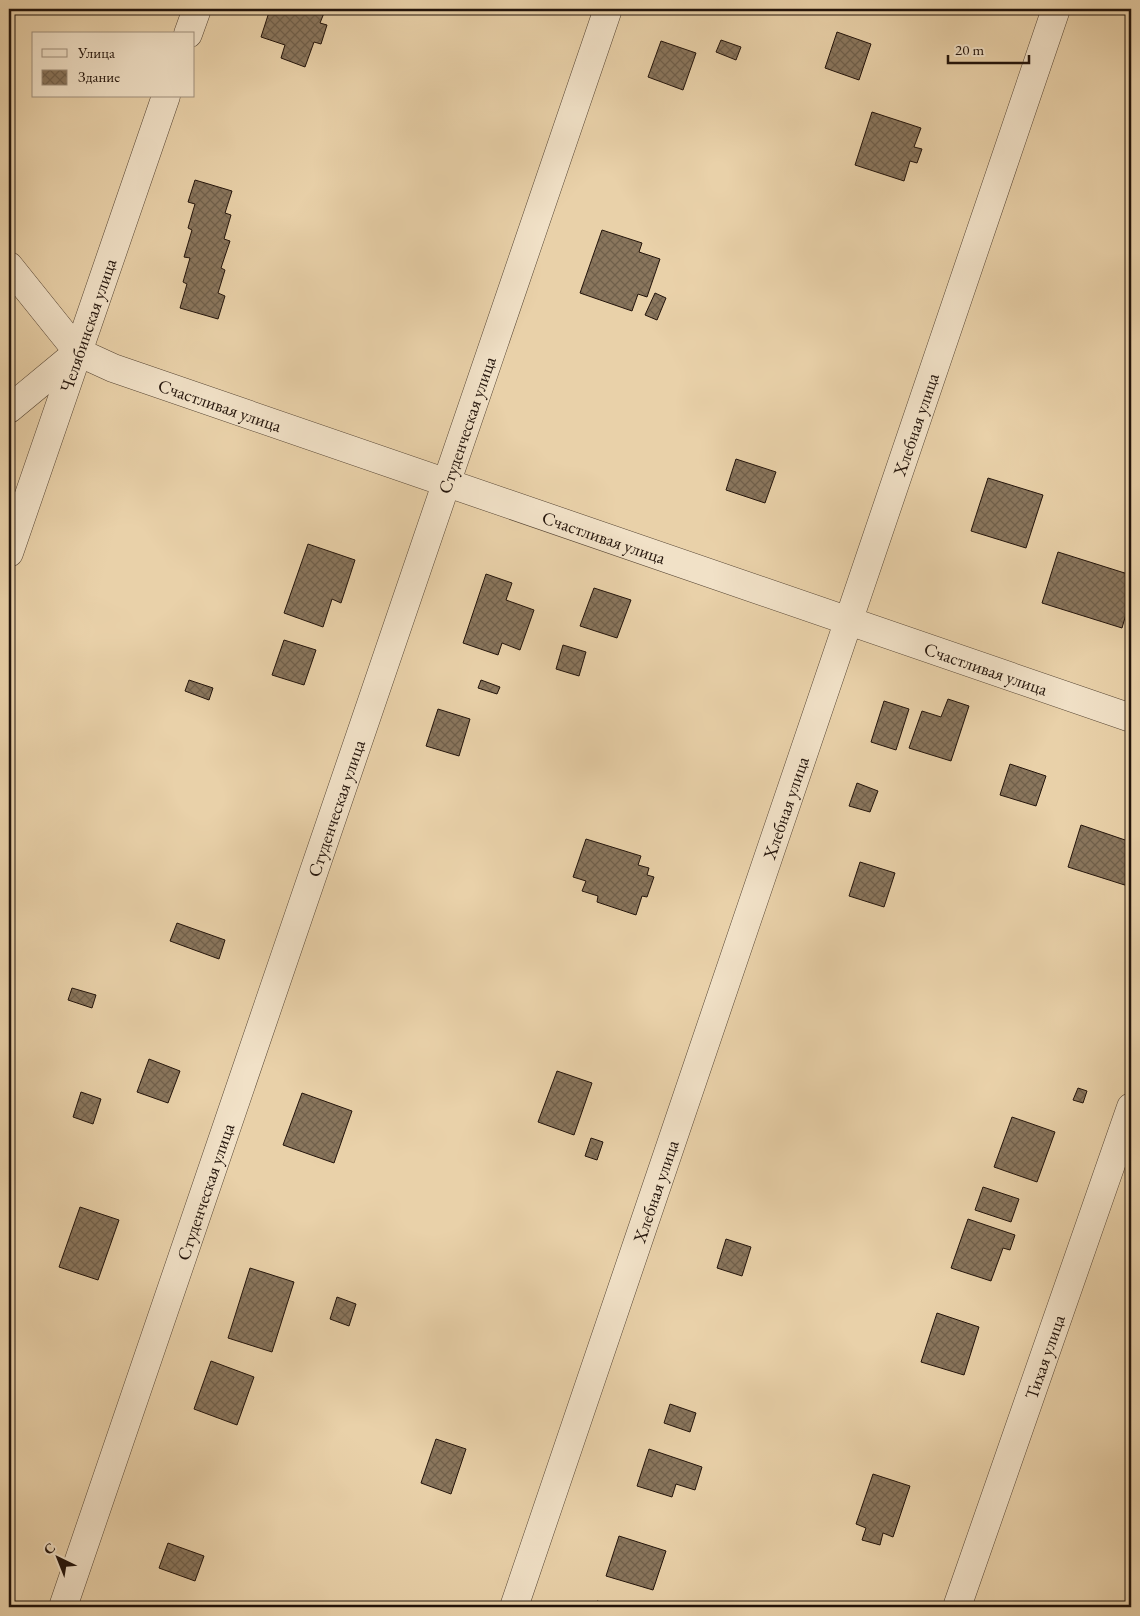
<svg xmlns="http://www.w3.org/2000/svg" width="1140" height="1616" font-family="'EB Garamond',serif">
  <defs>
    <pattern id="building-cross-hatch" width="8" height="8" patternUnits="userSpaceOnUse" patternTransform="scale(1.25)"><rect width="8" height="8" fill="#8a765d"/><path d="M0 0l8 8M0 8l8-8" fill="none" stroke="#70604b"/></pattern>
  </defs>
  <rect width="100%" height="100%" fill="#e9d1a9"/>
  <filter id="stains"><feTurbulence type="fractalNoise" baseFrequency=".004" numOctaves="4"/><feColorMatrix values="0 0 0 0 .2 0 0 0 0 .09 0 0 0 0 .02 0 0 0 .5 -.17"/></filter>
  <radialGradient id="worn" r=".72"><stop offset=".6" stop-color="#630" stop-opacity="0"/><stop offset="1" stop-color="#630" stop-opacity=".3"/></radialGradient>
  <g fill="url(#building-cross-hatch)" stroke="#23140b">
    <path d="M 270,9 L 313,9 L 324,13 L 320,23 L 327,25 L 321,44 L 314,42 L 305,67 L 281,58 L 285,45 L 261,37 Z"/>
    <path d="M 837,32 L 871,44 L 859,80 L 825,68 Z"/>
    <path d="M 721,40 L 741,47 L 736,60 L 716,52 Z"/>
    <path d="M 661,41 L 696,53 L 683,90 L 648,77 Z"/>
    <path d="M 872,112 L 921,128 L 914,147 L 922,149 L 917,163 L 910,161 L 904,181 L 855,165 Z"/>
    <path d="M 195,180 L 232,191 L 225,213 L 231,215 L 224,239 L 230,241 L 221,268 L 225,270 L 218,293 L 225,296 L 218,319 L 180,308 L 187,284 L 183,282 L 190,258 L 184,257 L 192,230 L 188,228 L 195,204 L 188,202 Z"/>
    <path d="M 602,230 L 642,243 L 639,252 L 660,259 L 647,297 L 638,294 L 632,311 L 580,293 Z"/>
    <path d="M 655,293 L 666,298 L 657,320 L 645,315 Z"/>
    <path d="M 736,459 L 776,472 L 765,503 L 726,490 Z"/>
    <path d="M 988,478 L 1043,495 L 1026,548 L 971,531 Z"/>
    <path d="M 308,544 L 355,560 L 341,603 L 332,599 L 323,627 L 284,613 Z"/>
    <path d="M 1058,552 L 1131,575 L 1131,597 L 1122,628 L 1042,603 Z"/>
    <path d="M 486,574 L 512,583 L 506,600 L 534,610 L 520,650 L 502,643 L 498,655 L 463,643 Z"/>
    <path d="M 594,588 L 631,600 L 617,638 L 580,626 Z"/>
    <path d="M 284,640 L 316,650 L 304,685 L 272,675 Z"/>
    <path d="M 563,645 L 586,652 L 579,676 L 556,669 Z"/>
    <path d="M 189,680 L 213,688 L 209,700 L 185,691 Z"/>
    <path d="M 481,680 L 500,687 L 497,694 L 478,688 Z"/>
    <path d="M 948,699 L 969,706 L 951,761 L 909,748 L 922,711 L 941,717 Z"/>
    <path d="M 884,701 L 909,709 L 896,750 L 871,742 Z"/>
    <path d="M 438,709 L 470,719 L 459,756 L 426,746 Z"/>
    <path d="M 1010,764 L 1046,776 L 1036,806 L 1000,795 Z"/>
    <path d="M 857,783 L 878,791 L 870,812 L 849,806 Z"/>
    <path d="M 1081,825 L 1131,842 L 1131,887 L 1068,867 Z"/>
    <path d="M 586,839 L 641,856 L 638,865 L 649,868 L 647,875 L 654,877 L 647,897 L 642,896 L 636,915 L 597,902 L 598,896 L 582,891 L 586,881 L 573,877 Z"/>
    <path d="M 860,862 L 895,873 L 884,907 L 849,896 Z"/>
    <path d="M 177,923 L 225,940 L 219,959 L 170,941 Z"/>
    <path d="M 72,988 L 96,995 L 92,1008 L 68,1000 Z"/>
    <path d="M 149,1059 L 180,1071 L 168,1103 L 137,1092 Z"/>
    <path d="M 557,1071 L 592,1083 L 574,1135 L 538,1122 Z"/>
    <path d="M 1078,1088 L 1087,1091 L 1083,1103 L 1073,1100 Z"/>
    <path d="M 81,1092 L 101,1099 L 93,1124 L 73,1117 Z"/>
    <path d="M 302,1093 L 352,1111 L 334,1163 L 283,1145 Z"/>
    <path d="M 1012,1117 L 1055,1132 L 1037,1182 L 994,1167 Z"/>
    <path d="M 591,1138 L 603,1142 L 597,1160 L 585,1156 Z"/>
    <path d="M 983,1187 L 1019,1199 L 1011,1222 L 975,1210 Z"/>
    <path d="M 80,1207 L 119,1220 L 98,1280 L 59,1267 Z"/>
    <path d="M 968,1219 L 1015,1235 L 1010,1250 L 1003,1248 L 991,1281 L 951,1268 Z"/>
    <path d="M 726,1239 L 751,1247 L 742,1276 L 717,1268 Z"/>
    <path d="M 250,1268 L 294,1282 L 272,1352 L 228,1338 Z"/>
    <path d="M 337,1297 L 356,1304 L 349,1326 L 330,1319 Z"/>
    <path d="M 937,1313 L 979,1327 L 964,1375 L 921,1362 Z"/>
    <path d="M 211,1361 L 254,1377 L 237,1425 L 194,1409 Z"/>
    <path d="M 670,1404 L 696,1413 L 690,1432 L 664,1423 Z"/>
    <path d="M 436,1439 L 466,1449 L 451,1494 L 421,1483 Z"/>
    <path d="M 649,1449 L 702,1467 L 695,1490 L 676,1484 L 672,1497 L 637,1486 Z"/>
    <path d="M 873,1474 L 910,1486 L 893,1537 L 883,1533 L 880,1545 L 862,1540 L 866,1528 L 856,1524 Z"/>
    <path d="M 619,1536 L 666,1551 L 653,1590 L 606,1576 Z"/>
    <path d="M 168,1543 L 204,1556 L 195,1581 L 159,1568 Z"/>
    <path d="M 597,1601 L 618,1607 L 595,1607 Z"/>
  </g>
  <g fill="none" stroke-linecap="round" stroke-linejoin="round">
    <g stroke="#544332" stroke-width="29">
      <g id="street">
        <path d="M 188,34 L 197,9"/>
        <path id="s1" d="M 9,266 L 78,352 L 113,368 L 1131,718"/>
        <path d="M 9,409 L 78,352"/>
        <path id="s2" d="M 9,553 L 166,96"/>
        <path id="s3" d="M 63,1607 L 608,9"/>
        <path id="s4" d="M 514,1607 L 1056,9"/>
        <path id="s5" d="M 957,1607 L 1131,1107"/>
      </g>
    </g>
    <use href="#street" stroke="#f1e1c7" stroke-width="28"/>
  </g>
  <g text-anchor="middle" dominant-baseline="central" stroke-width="4" stroke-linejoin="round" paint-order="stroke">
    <g font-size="18" fill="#23140b" stroke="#f1e1c7">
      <text stroke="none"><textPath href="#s2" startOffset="241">Челябинская улица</textPath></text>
      <text stroke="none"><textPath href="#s1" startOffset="262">Счастливая улица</textPath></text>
      <text stroke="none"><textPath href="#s4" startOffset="1249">Хлебная улица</textPath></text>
      <text stroke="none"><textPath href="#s3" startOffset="1249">Студенческая улица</textPath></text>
      <text stroke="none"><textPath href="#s1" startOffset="668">Счастливая улица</textPath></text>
      <text stroke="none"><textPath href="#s1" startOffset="1072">Счастливая улица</textPath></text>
      <text stroke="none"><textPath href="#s3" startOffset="844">Студенческая улица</textPath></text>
      <text stroke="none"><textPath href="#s4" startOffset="844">Хлебная улица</textPath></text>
      <text stroke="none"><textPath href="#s3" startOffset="439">Студенческая улица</textPath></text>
      <text stroke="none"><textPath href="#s4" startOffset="439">Хлебная улица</textPath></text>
      <text stroke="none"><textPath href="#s5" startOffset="265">Тихая улица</textPath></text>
    </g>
  </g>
  <rect width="1140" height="1616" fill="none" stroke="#e9d1a9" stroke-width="30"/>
  <rect x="10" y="10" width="1120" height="1596" fill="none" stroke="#23140b" stroke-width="2.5"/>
  <rect x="15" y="15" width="1110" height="1586" fill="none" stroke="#23140b"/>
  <rect x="32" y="32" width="162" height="65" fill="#f1e1c7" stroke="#9f8f7c"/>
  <rect x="42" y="49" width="25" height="8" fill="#f1e1c7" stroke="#9f8f7c"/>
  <text x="78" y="58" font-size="15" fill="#23140b">Улица</text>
  <rect x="42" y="70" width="25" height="15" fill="url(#building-cross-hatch)" stroke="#9f8f7c"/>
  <text x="78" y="82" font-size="15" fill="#23140b">Здание</text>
  <g transform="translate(58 1558) rotate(317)" stroke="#f1e1c7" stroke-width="4" paint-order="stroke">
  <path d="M0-4L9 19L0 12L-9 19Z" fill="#23140b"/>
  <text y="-8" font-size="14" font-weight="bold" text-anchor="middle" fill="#23140b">С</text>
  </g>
  <path d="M948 55v8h81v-8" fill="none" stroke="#23140b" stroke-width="2.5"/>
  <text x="955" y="55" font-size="15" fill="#23140b" stroke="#f1e1c7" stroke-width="4" paint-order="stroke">20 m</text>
  <rect width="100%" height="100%" filter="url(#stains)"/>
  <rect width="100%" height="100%" fill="url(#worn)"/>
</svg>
